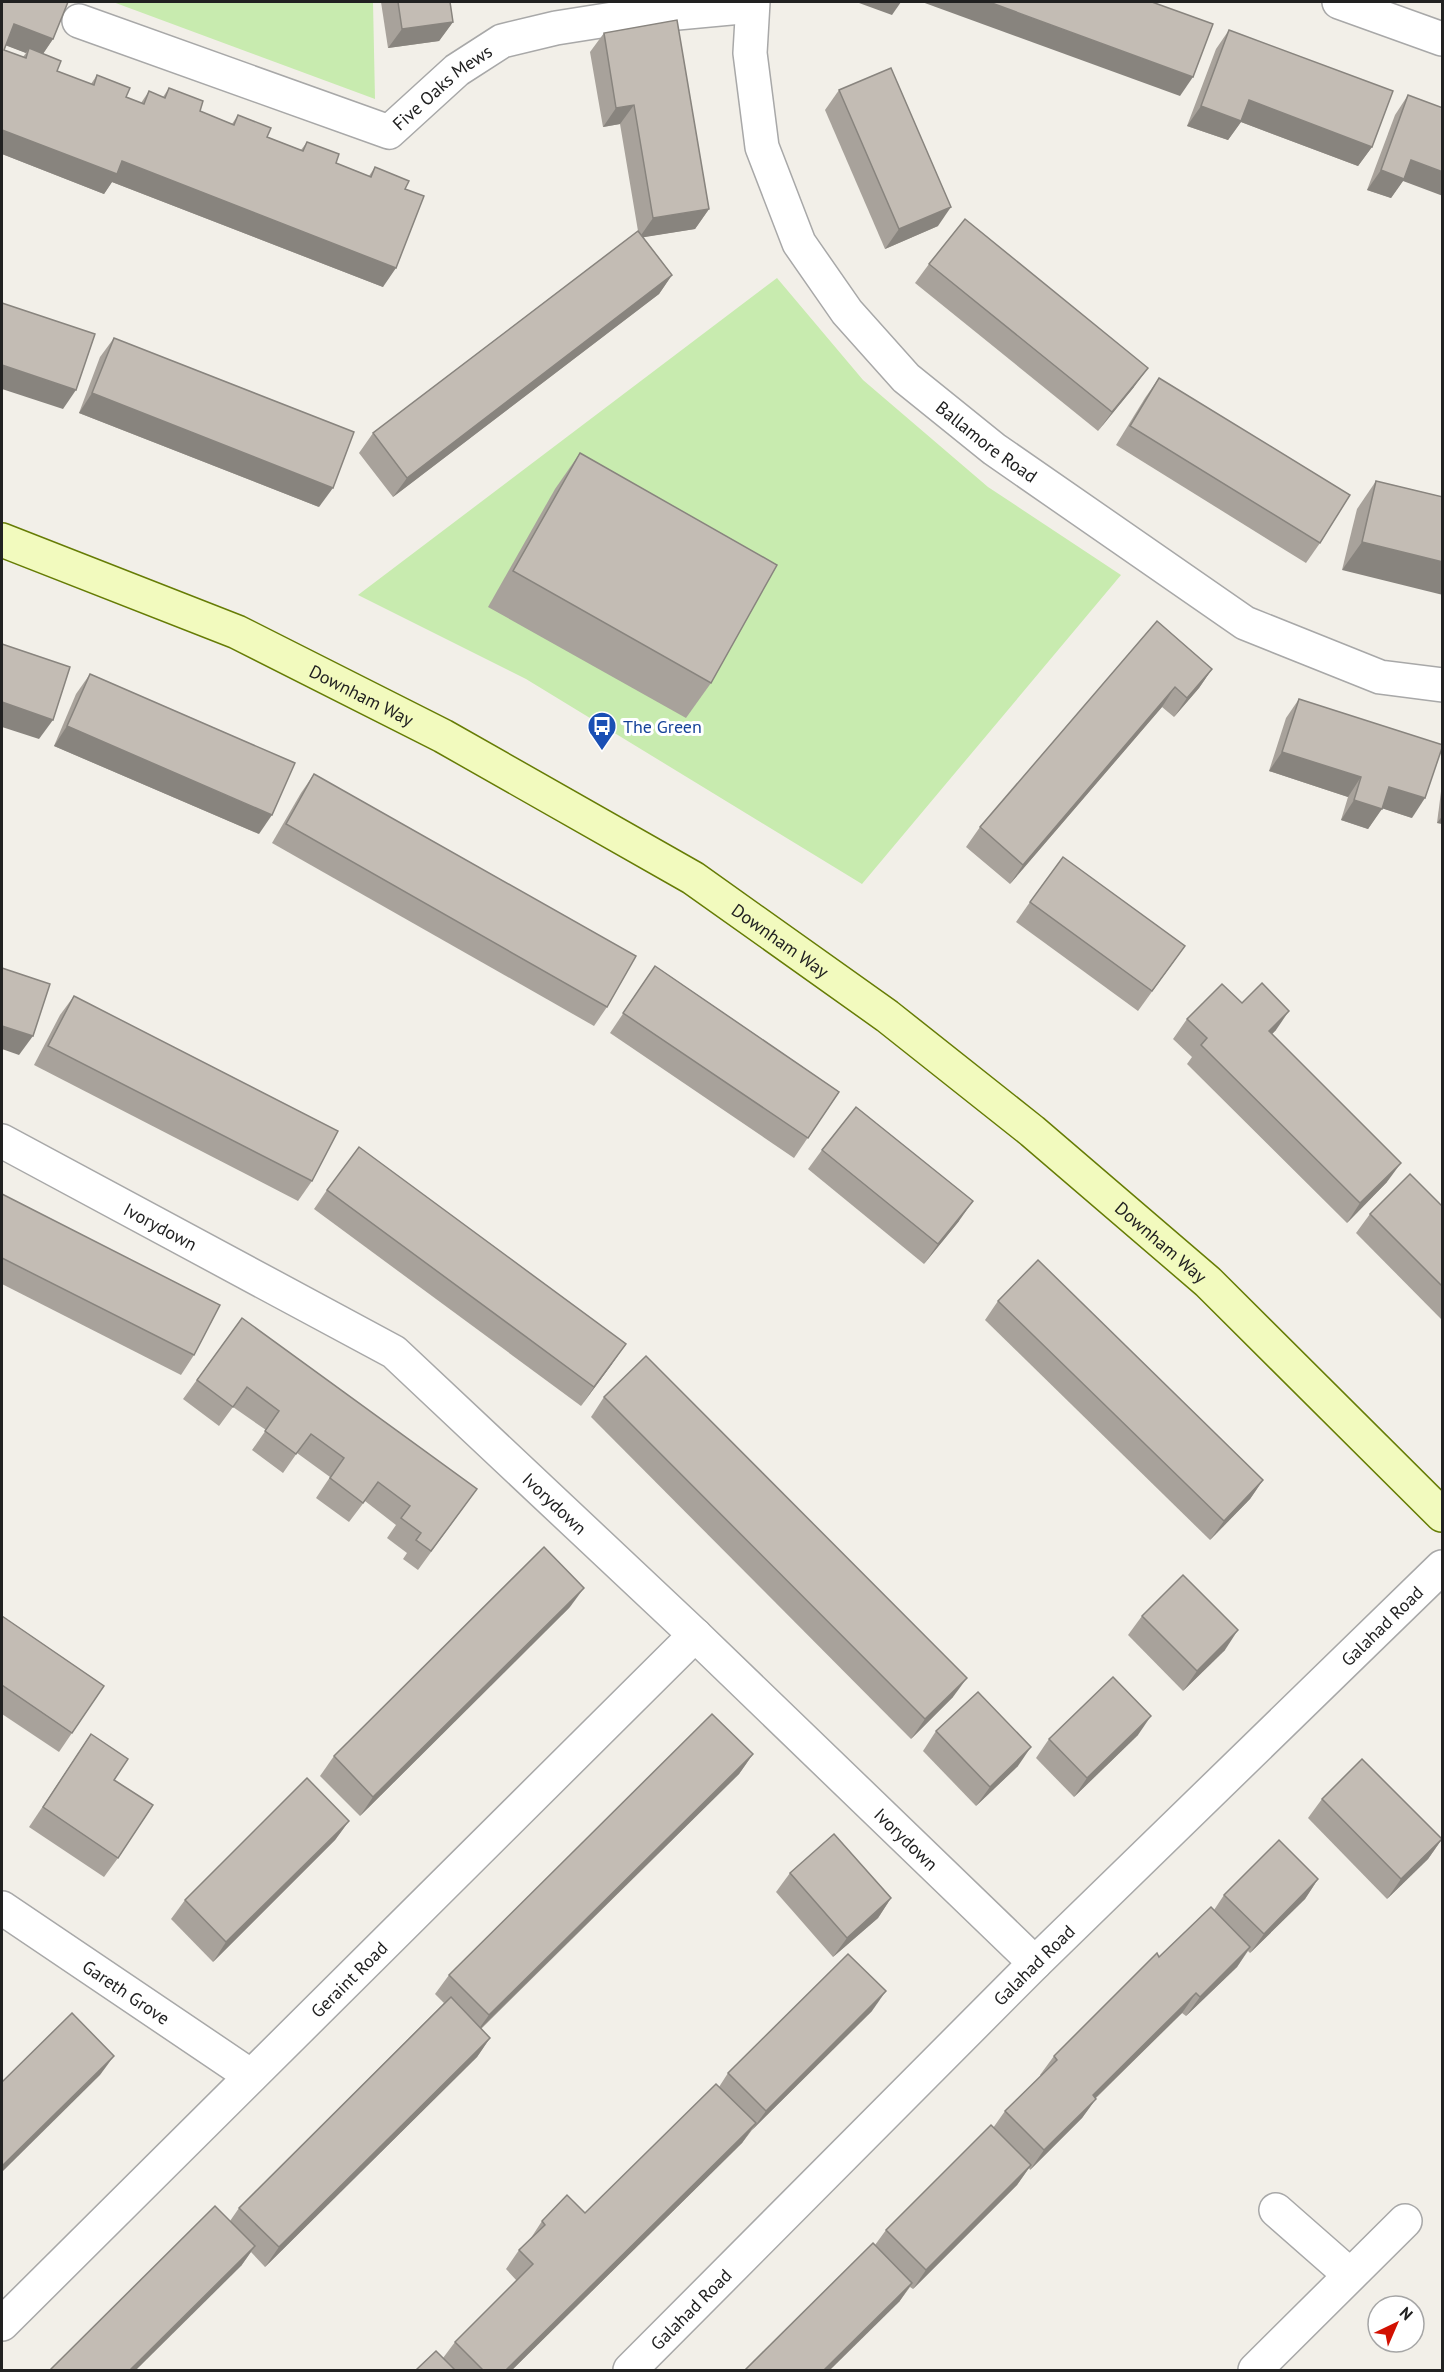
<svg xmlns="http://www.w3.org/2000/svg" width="1444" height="2372" font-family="'PT Sans',sans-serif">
  <rect width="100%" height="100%" fill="#f2efe8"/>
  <g fill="#c8ebaf">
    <path d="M 113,2 L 373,2 L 375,99 Z"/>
    <path d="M 777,278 L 863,380 L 988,487 L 1121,575 L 862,884 L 526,679 L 358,595 Z"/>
  </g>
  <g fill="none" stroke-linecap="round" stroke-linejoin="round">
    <g stroke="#a8a8a8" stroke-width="36">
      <g id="street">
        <path id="s1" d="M 753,2 L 750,53 L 762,147 L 799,243 L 847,312 L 906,378 L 994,449 L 1245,623 L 1380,677 L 1442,685"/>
        <path d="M 1339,2 L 1442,39"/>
        <path id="s2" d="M 79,21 L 389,132 L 457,70 L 502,41 L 556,28 L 613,19 L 752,6"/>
        <path id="s3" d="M 2,1141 L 394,1352 L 695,1635 L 1035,1963"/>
        <path id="s4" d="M 2,1908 L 251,2076"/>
        <path d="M 1276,2210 L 1350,2275"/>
        <path id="s5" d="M 2,2324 L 695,1635"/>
        <path id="s6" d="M 630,2370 L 1035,1963 L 1442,1567"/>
        <path d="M 1255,2370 L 1405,2221"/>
      </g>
    </g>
    <g stroke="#667c05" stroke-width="36">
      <g id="secondary">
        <path id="s7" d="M 2,540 L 237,632 L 443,736 L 693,878 L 887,1016 L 1032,1131 L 1208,1282 L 1442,1515"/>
      </g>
    </g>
    <use href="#street" stroke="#fff" stroke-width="33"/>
    <use href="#secondary" stroke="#f2fabe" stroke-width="33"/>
  </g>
  <g fill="#a8a29b" fill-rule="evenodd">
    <path d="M 2,2 L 53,39 L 43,54 L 57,71 L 91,84 L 97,75 L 126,97 L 141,103 L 149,91 L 163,97 L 169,88 L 200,111 L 232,124 L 238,115 L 267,137 L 301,150 L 307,142 L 336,163 L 369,176 L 375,167 L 405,189 L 383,287 L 112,182 L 104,194 L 2,154 ZM 6,45 L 26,53 L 23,57 L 4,50 Z"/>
    <path d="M 381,2 L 450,2 L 453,22 L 439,41 L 388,48 Z"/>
    <path d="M 1229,30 L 1372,147 L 1358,166 L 1241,122 L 1228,140 L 1187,126 L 1216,49 Z"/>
    <path d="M 604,33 L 709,209 L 695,229 L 643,237 L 672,275 L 659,294 L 393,497 L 359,453 L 373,433 L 638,231 L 620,124 L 603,127 L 590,52 Z"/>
    <path d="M 839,90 L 938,226 L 885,249 L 825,110 Z"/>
    <path d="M 1408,95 L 1403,181 L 1391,198 L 1367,190 L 1395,115 Z"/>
    <path d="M 929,264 L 1134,387 L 1098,431 L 915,283 Z"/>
    <path d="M 114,338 L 319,507 L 79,413 L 100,357 Z"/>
    <path d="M 1159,378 L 1320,543 L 1306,563 L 1116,445 L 1145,398 Z"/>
    <path d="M 580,453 L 711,683 L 686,718 L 488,607 L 555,489 Z"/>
    <path d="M 1376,481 L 1443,497 L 1342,570 L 1357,509 Z"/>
    <path d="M 1157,621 L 1212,669 L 1199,688 L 1174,717 L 1162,707 L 1010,884 L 966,847 L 980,827 Z"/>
    <path d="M 90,674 L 259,834 L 54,746 L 76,694 Z"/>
    <path d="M 1299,699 L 1412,818 L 1382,808 L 1368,829 L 1341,820 L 1348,797 L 1269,771 L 1286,718 Z"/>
    <path d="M 314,774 L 607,1007 L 594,1026 L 272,843 L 301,793 Z"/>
    <path d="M 1443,776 L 1443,824 L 1437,823 Z"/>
    <path d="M 1030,902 L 1185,946 L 1138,1011 L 1016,922 Z"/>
    <path d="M 655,966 L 839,1092 L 794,1158 L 610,1033 Z"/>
    <path d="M 74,996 L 312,1181 L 298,1201 L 34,1065 L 60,1015 Z"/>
    <path d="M 1242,1003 L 1276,1030 L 1272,1034 L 1387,1182 L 1347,1223 L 1187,1064 L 1192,1057 L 1173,1039 L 1187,1019 Z"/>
    <path d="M 822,1150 L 959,1221 L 924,1264 L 808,1169 Z"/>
    <path d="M 327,1190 L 612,1364 L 581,1406 L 314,1209 Z"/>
    <path d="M 2,1194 L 194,1355 L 181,1375 L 2,1284 Z"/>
    <path d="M 1443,1207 L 1443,1321 L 1356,1233 L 1370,1214 Z"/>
    <path d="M 998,1301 L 1263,1480 L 1250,1499 L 1210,1540 L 985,1320 Z"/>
    <path d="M 242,1318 L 477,1489 L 418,1570 L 403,1559 L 407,1553 L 387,1538 L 396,1525 L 365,1501 L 349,1522 L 316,1498 L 330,1477 L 297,1453 L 283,1473 L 252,1450 L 266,1430 L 233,1407 L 219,1426 L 183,1399 Z"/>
    <path d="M 604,1397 L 953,1697 L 911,1739 L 591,1417 Z"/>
    <path d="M 570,1607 L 360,1816 L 320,1776 L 334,1756 Z"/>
    <path d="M 2,1616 L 72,1733 L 59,1752 L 2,1714 Z"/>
    <path d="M 1142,1616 L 1225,1650 L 1183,1691 L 1128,1635 Z"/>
    <path d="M 936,1731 L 1018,1766 L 976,1806 L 923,1751 Z"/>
    <path d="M 91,1734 L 118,1858 L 104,1877 L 29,1827 Z"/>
    <path d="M 1138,1735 L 1074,1797 L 1036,1758 L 1049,1739 Z"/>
    <path d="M 753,1754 L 739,1774 L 481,2029 L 490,2038 L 477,2057 L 265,2267 L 251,2252 L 241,2266 L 230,2221 L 239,2208 L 444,2003 L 435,1994 L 449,1975 Z"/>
    <path d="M 1322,1799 L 1442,1839 L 1428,1859 L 1387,1899 L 1308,1818 Z"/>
    <path d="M 349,1821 L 335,1840 L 213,1962 L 171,1919 L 185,1900 Z"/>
    <path d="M 790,1873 L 891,1898 L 878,1918 L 833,1957 L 776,1892 Z"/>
    <path d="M 1318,1879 L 1305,1899 L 1250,1953 L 1248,1951 L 1237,1967 L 1186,2016 L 1182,2013 L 1096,2098 L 1082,2118 L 1030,2170 L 1029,2168 L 1017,2185 L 913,2289 L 910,2287 L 899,2302 L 875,2245 L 886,2230 L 993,2128 L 1005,2111 L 1041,2076 L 1040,2075 L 1054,2056 L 1159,1957 L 1214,1910 L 1224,1895 Z"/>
    <path d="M 872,2011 L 752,2130 L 742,2143 L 512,2370 L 416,2370 L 443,2358 L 455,2342 L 517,2281 L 506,2269 L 519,2250 L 529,2241 L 542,2221 L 585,2213 L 719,2087 L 728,2073 Z"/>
  </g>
  <g fill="#88847e">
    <path d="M 860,2 L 901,2 L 892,15 L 859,3 Z"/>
    <path d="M 922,2 L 989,2 L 1193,77 L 1180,96 Z"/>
    <path d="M 453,22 L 439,41 L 388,48 L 402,29 Z"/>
    <path d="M 14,24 L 53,39 L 40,58 L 29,48 L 26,53 L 2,44 Z"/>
    <path d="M 1249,100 L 1372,147 L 1358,166 L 1241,122 L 1228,140 L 1187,126 L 1201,106 Z"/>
    <path d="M 634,105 L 620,124 L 603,127 L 616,108 Z"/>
    <path d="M 2,130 L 122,161 L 396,268 L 383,287 L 112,182 L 104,194 L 2,154 Z"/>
    <path d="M 1411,160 L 1443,172 L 1443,196 L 1403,181 L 1391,198 L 1367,190 L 1381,170 Z"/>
    <path d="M 951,207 L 938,226 L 885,249 L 899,229 Z"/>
    <path d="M 709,209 L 695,229 L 639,238 L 653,218 Z"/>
    <path d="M 672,275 L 659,294 L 393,497 L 407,478 Z"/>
    <path d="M 2,365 L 76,390 L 63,409 L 2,389 Z"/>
    <path d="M 1148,368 L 1134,387 L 1098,431 L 1112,412 Z"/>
    <path d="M 92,393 L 333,488 L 319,507 L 79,413 Z"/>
    <path d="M 1362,542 L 1443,562 L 1443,595 L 1342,570 Z"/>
    <path d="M 1212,669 L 1199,688 L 1174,717 L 1187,698 Z"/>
    <path d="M 1175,687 L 1162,707 L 1010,884 L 1023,865 Z"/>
    <path d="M 2,702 L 53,720 L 39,739 L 2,727 Z"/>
    <path d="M 67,726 L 272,815 L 259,834 L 54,746 Z"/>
    <path d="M 1282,752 L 1361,777 L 1348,797 L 1269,771 Z"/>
    <path d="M 1389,787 L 1425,798 L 1412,818 L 1375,806 Z"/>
    <path d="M 1354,800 L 1382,809 L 1368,829 L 1341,820 Z"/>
    <path d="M 1443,815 L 1443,824 L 1437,823 Z"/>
    <path d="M 1289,1011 L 1276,1030 L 1255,1051 L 1269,1031 Z"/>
    <path d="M 2,1026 L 33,1036 L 19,1055 L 2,1049 Z"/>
    <path d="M 1401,1163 L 1387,1182 L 1347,1223 L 1360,1203 Z"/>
    <path d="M 973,1201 L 959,1221 L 924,1264 L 938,1244 Z"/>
    <path d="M 626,1344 L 612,1364 L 581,1406 L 594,1387 Z"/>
    <path d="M 1263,1480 L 1250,1499 L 1210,1540 L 1224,1521 Z"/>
    <path d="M 584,1588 L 570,1607 L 360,1816 L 373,1797 Z"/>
    <path d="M 1238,1630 L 1225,1650 L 1183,1691 L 1197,1671 Z"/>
    <path d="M 967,1678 L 953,1697 L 911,1739 L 925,1719 Z"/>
    <path d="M 1151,1716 L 1138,1735 L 1074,1797 L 1087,1778 Z"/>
    <path d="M 1031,1747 L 1018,1766 L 976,1806 L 990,1787 Z"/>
    <path d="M 753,1754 L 739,1774 L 475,2034 L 489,2015 Z"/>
    <path d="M 349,1821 L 335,1840 L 213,1962 L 226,1942 Z"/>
    <path d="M 1442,1839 L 1428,1859 L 1387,1899 L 1401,1879 Z"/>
    <path d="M 1318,1879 L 1305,1899 L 1250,1953 L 1264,1934 Z"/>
    <path d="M 891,1898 L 878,1918 L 833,1957 L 847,1938 Z"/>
    <path d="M 1250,1947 L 1237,1967 L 1186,2016 L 1200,1997 Z"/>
    <path d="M 886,1991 L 872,2011 L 752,2130 L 766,2111 Z"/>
    <path d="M 1196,1993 L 1182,2013 L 1079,2114 L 1093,2095 Z"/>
    <path d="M 490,2038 L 477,2057 L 265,2267 L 279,2247 Z"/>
    <path d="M 114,2056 L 100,2075 L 2,2172 L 2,2166 Z"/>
    <path d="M 1096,2099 L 1082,2118 L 1030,2170 L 1044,2150 Z"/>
    <path d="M 756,2123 L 742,2143 L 512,2370 L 506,2370 Z"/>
    <path d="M 1031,2165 L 1017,2185 L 913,2289 L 926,2270 Z"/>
    <path d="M 255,2246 L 241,2266 L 136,2370 L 130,2370 Z"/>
    <path d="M 912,2283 L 899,2302 L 830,2370 L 824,2370 Z"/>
  </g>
  <g fill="#c3bcb4" stroke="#88847e" stroke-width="1.5">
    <path d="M 2,2 L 68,2 L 53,39 L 14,24 L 4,50 L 26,58 L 29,48 L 61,61 L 57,71 L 94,85 L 97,75 L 130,88 L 126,97 L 144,104 L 149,91 L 165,98 L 169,88 L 203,101 L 200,111 L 234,125 L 238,115 L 271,128 L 267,137 L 303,151 L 307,142 L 339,154 L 336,163 L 371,177 L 375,167 L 409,181 L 405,189 L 424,196 L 396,268 L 122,161 L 117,174 L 2,130 Z"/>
    <path d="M 398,2 L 450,2 L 453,22 L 402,29 Z"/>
    <path d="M 989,2 L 1152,2 L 1213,24 L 1193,77 Z"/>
    <path d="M 677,20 L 709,209 L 653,218 L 634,105 L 616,108 L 604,33 Z"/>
    <path d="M 1229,30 L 1393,91 L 1372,147 L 1249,100 L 1241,121 L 1201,106 Z"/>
    <path d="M 891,68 L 951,207 L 899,229 L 839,90 Z"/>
    <path d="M 1408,95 L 1443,108 L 1443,172 L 1411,160 L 1404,179 L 1381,170 Z"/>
    <path d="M 965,219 L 1148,368 L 1112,412 L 929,264 Z"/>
    <path d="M 638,231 L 672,275 L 407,478 L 373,433 Z"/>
    <path d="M 2,303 L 95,334 L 76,390 L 2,365 Z"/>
    <path d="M 114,338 L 354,432 L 333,488 L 92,393 Z"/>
    <path d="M 1159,378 L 1350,495 L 1320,543 L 1130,426 Z"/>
    <path d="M 580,453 L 777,565 L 711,683 L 513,571 Z"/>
    <path d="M 1376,481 L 1443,497 L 1443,562 L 1362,542 Z"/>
    <path d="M 1157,621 L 1212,669 L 1187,698 L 1175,687 L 1023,865 L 980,827 Z"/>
    <path d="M 2,644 L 70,667 L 53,720 L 2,702 Z"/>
    <path d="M 90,674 L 295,763 L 272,815 L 67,726 Z"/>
    <path d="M 1299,699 L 1443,745 L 1425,798 L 1389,787 L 1382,809 L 1354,800 L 1361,777 L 1282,752 Z"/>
    <path d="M 314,774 L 636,956 L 607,1007 L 286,824 Z"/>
    <path d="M 1063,857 L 1185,946 L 1152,991 L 1030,902 Z"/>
    <path d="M 655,966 L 839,1092 L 808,1138 L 623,1013 Z"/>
    <path d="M 2,968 L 50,984 L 33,1036 L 2,1026 Z"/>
    <path d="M 1262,983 L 1289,1011 L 1269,1031 L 1401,1163 L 1360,1203 L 1201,1045 L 1207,1038 L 1187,1019 L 1222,984 L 1242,1003 Z"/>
    <path d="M 74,996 L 338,1131 L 312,1181 L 48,1046 Z"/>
    <path d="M 856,1107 L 973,1201 L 938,1244 L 822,1150 Z"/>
    <path d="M 359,1147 L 626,1344 L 594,1387 L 327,1190 Z"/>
    <path d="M 1410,1174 L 1443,1207 L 1443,1287 L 1370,1214 Z"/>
    <path d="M 2,1194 L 220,1305 L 194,1355 L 2,1258 Z"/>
    <path d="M 1038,1260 L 1263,1480 L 1224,1521 L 998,1301 Z"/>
    <path d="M 242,1318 L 477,1489 L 431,1551 L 416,1540 L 421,1533 L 401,1518 L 410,1506 L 378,1482 L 363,1503 L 330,1478 L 344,1458 L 311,1434 L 296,1454 L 265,1431 L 279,1411 L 247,1387 L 233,1407 L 197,1380 Z"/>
    <path d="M 646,1356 L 967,1678 L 925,1719 L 604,1397 Z"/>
    <path d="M 544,1547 L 584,1588 L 373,1797 L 334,1756 Z"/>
    <path d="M 1183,1575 L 1238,1630 L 1197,1671 L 1142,1616 Z"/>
    <path d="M 2,1616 L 104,1686 L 72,1733 L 2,1685 Z"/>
    <path d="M 1113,1677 L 1151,1716 L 1087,1778 L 1049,1739 Z"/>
    <path d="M 978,1692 L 1031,1747 L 990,1787 L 936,1731 Z"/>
    <path d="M 712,1714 L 753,1754 L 489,2015 L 449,1975 Z"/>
    <path d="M 91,1734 L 128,1759 L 114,1780 L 153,1805 L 118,1858 L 43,1807 Z"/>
    <path d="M 1362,1759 L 1442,1839 L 1401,1879 L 1322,1799 Z"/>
    <path d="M 307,1778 L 349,1821 L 226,1942 L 185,1900 Z"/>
    <path d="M 834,1834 L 891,1898 L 847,1938 L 790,1873 Z"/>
    <path d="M 1279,1840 L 1318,1879 L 1264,1934 L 1224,1895 Z"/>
    <path d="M 1211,1907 L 1250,1947 L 1200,1997 L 1196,1993 L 1093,2095 L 1096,2099 L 1044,2150 L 1005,2111 L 1057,2060 L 1054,2056 L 1157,1953 L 1159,1957 Z"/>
    <path d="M 848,1954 L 886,1991 L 766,2111 L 728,2073 Z"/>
    <path d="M 451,1997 L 490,2038 L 279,2247 L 239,2208 Z"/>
    <path d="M 72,2013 L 114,2056 L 2,2166 L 2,2082 Z"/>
    <path d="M 716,2084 L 756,2123 L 506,2370 L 483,2370 L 455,2342 L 533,2264 L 519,2250 L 545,2225 L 542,2221 L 567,2195 L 585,2213 Z"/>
    <path d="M 991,2125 L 1031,2165 L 926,2270 L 886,2230 Z"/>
    <path d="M 215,2206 L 255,2246 L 130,2370 L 50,2370 Z"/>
    <path d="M 873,2243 L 912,2283 L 824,2370 L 745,2370 Z"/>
    <path d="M 436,2351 L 455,2370 L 416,2370 Z"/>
  </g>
  <defs>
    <g id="bus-pin" transform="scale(1.5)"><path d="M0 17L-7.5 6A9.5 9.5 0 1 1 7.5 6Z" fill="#1a4fb4" stroke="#fff"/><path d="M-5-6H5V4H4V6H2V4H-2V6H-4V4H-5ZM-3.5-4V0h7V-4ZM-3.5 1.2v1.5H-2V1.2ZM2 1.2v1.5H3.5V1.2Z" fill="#fff"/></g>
  </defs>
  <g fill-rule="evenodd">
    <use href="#bus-pin" x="602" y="726"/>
  </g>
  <g text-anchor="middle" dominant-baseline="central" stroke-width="6" stroke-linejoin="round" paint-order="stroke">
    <g font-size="18" fill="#212121" stroke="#fff">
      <text stroke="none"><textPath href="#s2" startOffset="399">Five Oaks Mews</textPath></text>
      <text stroke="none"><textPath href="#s1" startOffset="524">Ballamore Road</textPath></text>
      <text stroke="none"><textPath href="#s7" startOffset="392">Downham Way</textPath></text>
      <text stroke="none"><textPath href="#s7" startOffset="878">Downham Way</textPath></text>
      <text stroke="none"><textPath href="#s3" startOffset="180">Ivorydown</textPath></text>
      <text stroke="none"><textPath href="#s7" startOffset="1364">Downham Way</textPath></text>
      <text stroke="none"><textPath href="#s3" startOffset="666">Ivorydown</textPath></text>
      <text stroke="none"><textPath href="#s6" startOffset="1058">Galahad Road</textPath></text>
      <text stroke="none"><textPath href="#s3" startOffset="1152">Ivorydown</textPath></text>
      <text stroke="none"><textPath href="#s6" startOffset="572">Galahad Road</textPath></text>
      <text stroke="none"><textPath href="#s5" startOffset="489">Geraint Road</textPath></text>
      <text stroke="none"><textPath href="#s4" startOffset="150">Gareth Grove</textPath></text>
      <text stroke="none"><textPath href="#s6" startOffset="86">Galahad Road</textPath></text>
    </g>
    <g font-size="18" fill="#164399" stroke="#fff" text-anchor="start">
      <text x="623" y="726">The Green</text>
    </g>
  </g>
  <rect width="1444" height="2372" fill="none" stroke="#212121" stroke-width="6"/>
  <g transform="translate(1396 2324) rotate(44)"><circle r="28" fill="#ffffff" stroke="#a6a6a6" stroke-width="1.5"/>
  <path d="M0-4.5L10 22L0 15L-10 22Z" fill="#d21001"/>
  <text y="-9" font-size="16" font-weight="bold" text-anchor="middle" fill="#212121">N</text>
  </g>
</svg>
